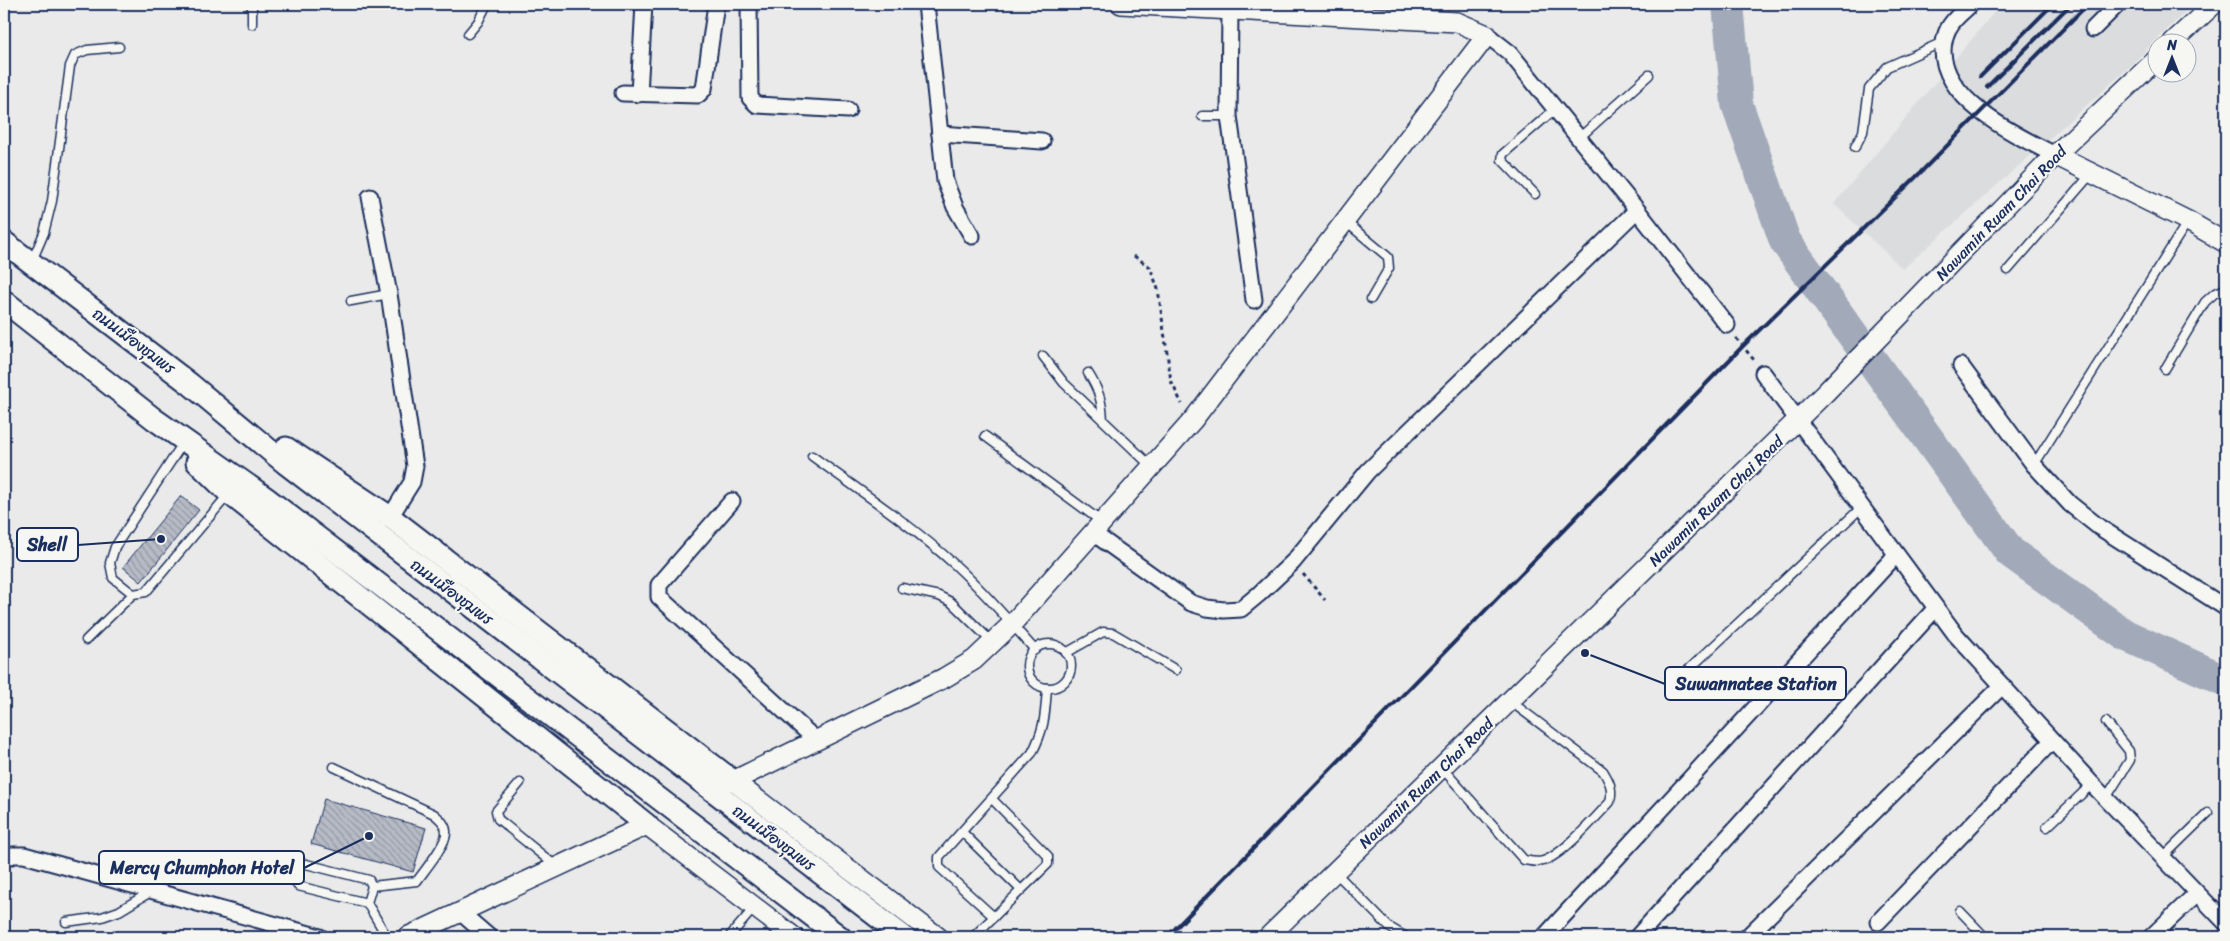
<svg xmlns="http://www.w3.org/2000/svg" width="2230" height="941" font-family="Sriracha,'Playpen Sans Thai',sans-serif">
  <defs>
    <pattern id="building-back-hatch" width="6" height="6" patternUnits="userSpaceOnUse" patternTransform="scale(1.25)"><rect width="6" height="6" fill="#b6bbc6"/><path d="M-1 5l2 2M0 0l6 6M5-1l2 2" fill="none" stroke="#9398a4"/></pattern>
  </defs>
  <rect width="100%" height="100%" fill="#e9eae9"/>
  <filter id="ink" filterUnits="userSpaceOnUse"><feTurbulence type="fractalNoise" baseFrequency=".02" numOctaves="2"/><feDisplacementMap in="SourceGraphic" scale="10" xChannelSelector="R" yChannelSelector="G"/><feConvolveMatrix kernelMatrix="1 2 1 2 8 2 1 2 1" color-interpolation-filters="sRGB"/></filter>
  <g filter="url(#ink)">
    <path fill="#dadcde" d="M 2001,4 L 2193,4 L 2126,70 L 1903,269 L 1834,204 Z"/>
    <g fill="none" stroke-linecap="round" stroke-linejoin="round">
      <path stroke="#a2aaba" stroke-width="32" d="M 1728,4 L 1737,104 L 1785,241 L 2010,552 L 2125,635 L 2226,681"/>
    </g>
    <g fill="url(#building-back-hatch)" stroke="#1b2f5e">
      <path d="M 181,496 L 199,510 L 141,582 L 123,567 Z"/>
      <path d="M 324,799 L 426,828 L 413,872 L 311,844 Z"/>
    </g>
    <g fill="none" stroke-linecap="round" stroke-linejoin="round">
      <g stroke="#1b2f5e" stroke-width="11">
        <g id="service">
          <path d="M 252,24 L 252,4"/>
          <path d="M 468,34 L 478,22 L 487,4"/>
          <path d="M 1202,116 L 1229,116"/>
          <path d="M 1579,138 L 1649,75"/>
          <path d="M 1855,147 L 1863,132 L 1869,89 L 1887,67 L 1943,42"/>
          <path d="M 1535,194 L 1502,160 L 1503,154 L 1555,109"/>
          <path d="M 1346,222 L 1388,257 L 1389,268 L 1371,299"/>
          <path d="M 32,261 L 44,233 L 52,201 L 70,66 L 75,55 L 87,50 L 119,47"/>
          <path d="M 2008,270 L 2092,173"/>
          <path d="M 351,301 L 389,294"/>
          <path d="M 1043,356 L 1064,383 L 1152,467"/>
          <path d="M 2165,369 L 2205,302 L 2215,293 L 2226,289"/>
          <path d="M 1088,373 C 1099,390 1102,401 1103,420"/>
          <path d="M 985,436 L 1102,522"/>
          <path d="M 181,446 L 115,547 L 110,563 L 113,578 L 133,594 L 146,592 L 228,495"/>
          <path d="M 812,456 C 860,491 910,524 954,564 C 983,590 1009,621 1035,650"/>
          <path d="M 2034,465 L 2188,221"/>
          <path d="M 902,588 L 939,596 L 951,602 L 993,643"/>
          <path d="M 86,640 L 133,594"/>
          <circle cx="1049" cy="666" r="22"/>
          <path d="M 1066,653 L 1103,632 L 1113,633 L 1176,670"/>
          <path d="M 1686,672 L 1862,507"/>
          <path d="M 334,767 L 434,814 C 440,819 447,825 446,834 C 445,846 424,871 417,881 L 372,886"/>
          <path d="M 1442,768 L 1524,860 C 1530,861 1536,863 1543,861 C 1563,855 1595,818 1610,802 C 1613,789 1610,782 1603,771 L 1510,701"/>
          <path d="M 520,783 L 496,811 L 498,819 L 557,867"/>
          <path d="M 2106,798 L 2130,760 L 2129,751 L 2106,722"/>
          <path d="M 2047,827 L 2092,784"/>
          <path d="M 962,832 L 1021,890"/>
          <path d="M 2163,857 L 2208,813"/>
          <path d="M 1335,872 L 1389,927 L 1406,937"/>
          <path d="M 367,903 L 372,886 L 369,880 L 306,864 L 299,865 L 294,881 L 298,886 L 367,903 L 387,937"/>
          <path d="M 1960,911 L 1985,937"/>
          <path d="M 994,917 L 939,867 L 939,857 L 1032,753 C 1045,728 1045,715 1047,688"/>
          <path d="M 66,922 L 102,917 L 119,911 L 152,891"/>
          <path d="M 729,937 L 755,907"/>
          <path d="M 973,937 L 1048,864 L 1048,856 L 992,799"/>
        </g>
      </g>
      <g stroke="#1b2f5e" stroke-width="19">
        <g id="minor">
          <path d="M 749,4 L 750,98 L 757,105 L 848,110"/>
          <path d="M 926,4 L 945,181 L 955,207 L 972,236"/>
          <path d="M 1971,4 C 1965,10 1957,16 1952,23 C 1946,30 1943,42 1943,51 C 1944,102 2016,135 2055,155"/>
          <path d="M 1230,9 L 1229,116 L 1254,300"/>
          <path d="M 2093,29 L 2118,4"/>
          <path d="M 1487,35 L 1510,53 L 1637,210 L 1727,325"/>
          <path d="M 623,93 L 698,95 L 704,89 L 716,4"/>
          <path d="M 639,94 L 644,4"/>
          <path d="M 940,134 L 1042,141"/>
          <path d="M 370,197 L 389,294 L 415,466 L 412,482 L 390,517"/>
          <path d="M 1961,366 L 2034,465 L 2070,504 L 2099,527 L 2226,608"/>
          <path d="M 1763,373 L 1956,635 L 2092,784 L 2226,923"/>
          <path d="M 732,501 L 659,585 L 659,597 L 816,740"/>
          <path d="M 1093,533 L 1191,603 L 1207,608 L 1224,610 L 1241,609 L 1259,594 L 1293,562 L 1368,471 L 1637,210"/>
          <path d="M 4,859 L 13,855 L 24,855 L 320,937"/>
          <path d="M 460,912 L 489,937"/>
          <path d="M 1878,922 L 2052,741"/>
          <path d="M 1544,937 L 1896,555"/>
          <path d="M 1637,937 L 1935,609"/>
          <path d="M 1747,937 L 2002,686"/>
          <path d="M 2151,937 L 2196,894"/>
        </g>
      </g>
      <g stroke="#1b2f5e" stroke-width="22">
        <g id="tertiary">
          <path d="M 2173,42 L 2214,4"/>
          <path d="M 2055,155 L 2188,221 L 2226,243"/>
          <path d="M 407,937 L 647,825 L 794,937"/>
          <path d="M 938,937 L 733,781 L 944,678 L 974,660 L 1012,624 L 1193,420 L 1487,35 L 1457,22 L 1121,4"/>
          <path d="M 1268,937 L 1825,393 L 2055,155 L 2158,58"/>
        </g>
      </g>
      <g stroke="#1b2f5e" stroke-width="25">
        <g id="secondary">
          <path d="M 4,242 L 190,384 L 285,463 L 904,937"/>
          <path d="M 4,301 L 154,419 L 266,498 L 840,937"/>
          <path d="M 286,448 L 390,517 L 733,781"/>
          <path d="M 197,462 L 229,493 L 647,825"/>
        </g>
      </g>
      <g stroke="#1b2f5e" stroke-width="3" stroke-dasharray="4 4" stroke-linecap="butt">
        <path d="M 1134,256 L 1150,267 L 1158,289 L 1171,381 L 1182,404"/>
        <path d="M 1736,338 L 1754,360"/>
        <path d="M 1303,574 L 1325,600"/>
      </g>
      <use href="#service" stroke="#f6f6f2" stroke-width="8"/>
      <use href="#minor" stroke="#f6f6f2" stroke-width="15"/>
      <use href="#tertiary" stroke="#f6f6f2" stroke-width="19"/>
      <use href="#secondary" stroke="#f6f6f2" stroke-width="21"/>
      <g stroke="#1b2f5e" stroke-width="4">
        <path d="M 1980,77 L 2053,4"/>
        <path d="M 1987,87 L 2071,4"/>
        <path d="M 1167,937 L 1743,346 L 1917,176 L 2088,4"/>
      </g>
    </g>
  </g>
  <g text-anchor="middle" dominant-baseline="central" stroke-width="4.5" stroke-linejoin="round" paint-order="stroke">
    <g font-size="16" fill="#1b2f5e" stroke="#f6f6f2">
      <text transform="translate(2001 213) rotate(-46)">Nawamin Ruam Chai Road</text>
      <text transform="translate(134 341) rotate(37)">ถนนเมืองชุมพร</text>
      <text transform="translate(1716 501) rotate(-44)">Nawamin Ruam Chai Road</text>
      <text transform="translate(452 592) rotate(37)">ถนนเมืองชุมพร</text>
      <text transform="translate(1426 783) rotate(-44)">Nawamin Ruam Chai Road</text>
      <text transform="translate(774 838) rotate(37)">ถนนเมืองชุมพร</text>
    </g>
  </g>
  <path fill="none" stroke="#1b2f5e" stroke-width="2" d="M161 539L78 545M1585 653L1665 684M369 836L304 868"/>
  <g fill="#1b2f5e" stroke="#f6f6f2" stroke-width="2">
    <circle cx="161" cy="539" r="5"/>
    <circle cx="1585" cy="653" r="5"/>
    <circle cx="369" cy="836" r="5"/>
  </g>
  <g fill="#f6f6f2" stroke="#1b2f5e" stroke-width="2">
    <rect x="17" y="528" width="61" height="33" rx="5"/>
    <rect x="1665" y="667" width="181" height="33" rx="5"/>
    <rect x="99" y="851" width="205" height="33" rx="5"/>
  </g>
  <g font-size="18" text-anchor="middle" font-weight="bold" fill="#1b2f5e">
    <text x="47" y="551">Shell</text>
    <text x="1756" y="690">Suwannatee Station</text>
    <text x="202" y="874">Mercy Chumphon Hotel</text>
  </g>
  <rect width="2230" height="941" fill="none" stroke="#f6f6f2" stroke-width="20"/>
  <rect x="10" y="10" width="2210" height="921" fill="none" stroke="#1b2f5e" stroke-width="2" filter="url(#ink)"/>
  <g transform="translate(2172 58)"><circle r="24" fill="#f6f6f2" stroke="#9ea6b7"/>
  <path d="M0-4L9 19L0 12L-9 19Z" fill="#1b2f5e"/>
  <text y="-8" font-size="14" font-weight="bold" text-anchor="middle" fill="#1b2f5e">N</text>
  </g>
</svg>
